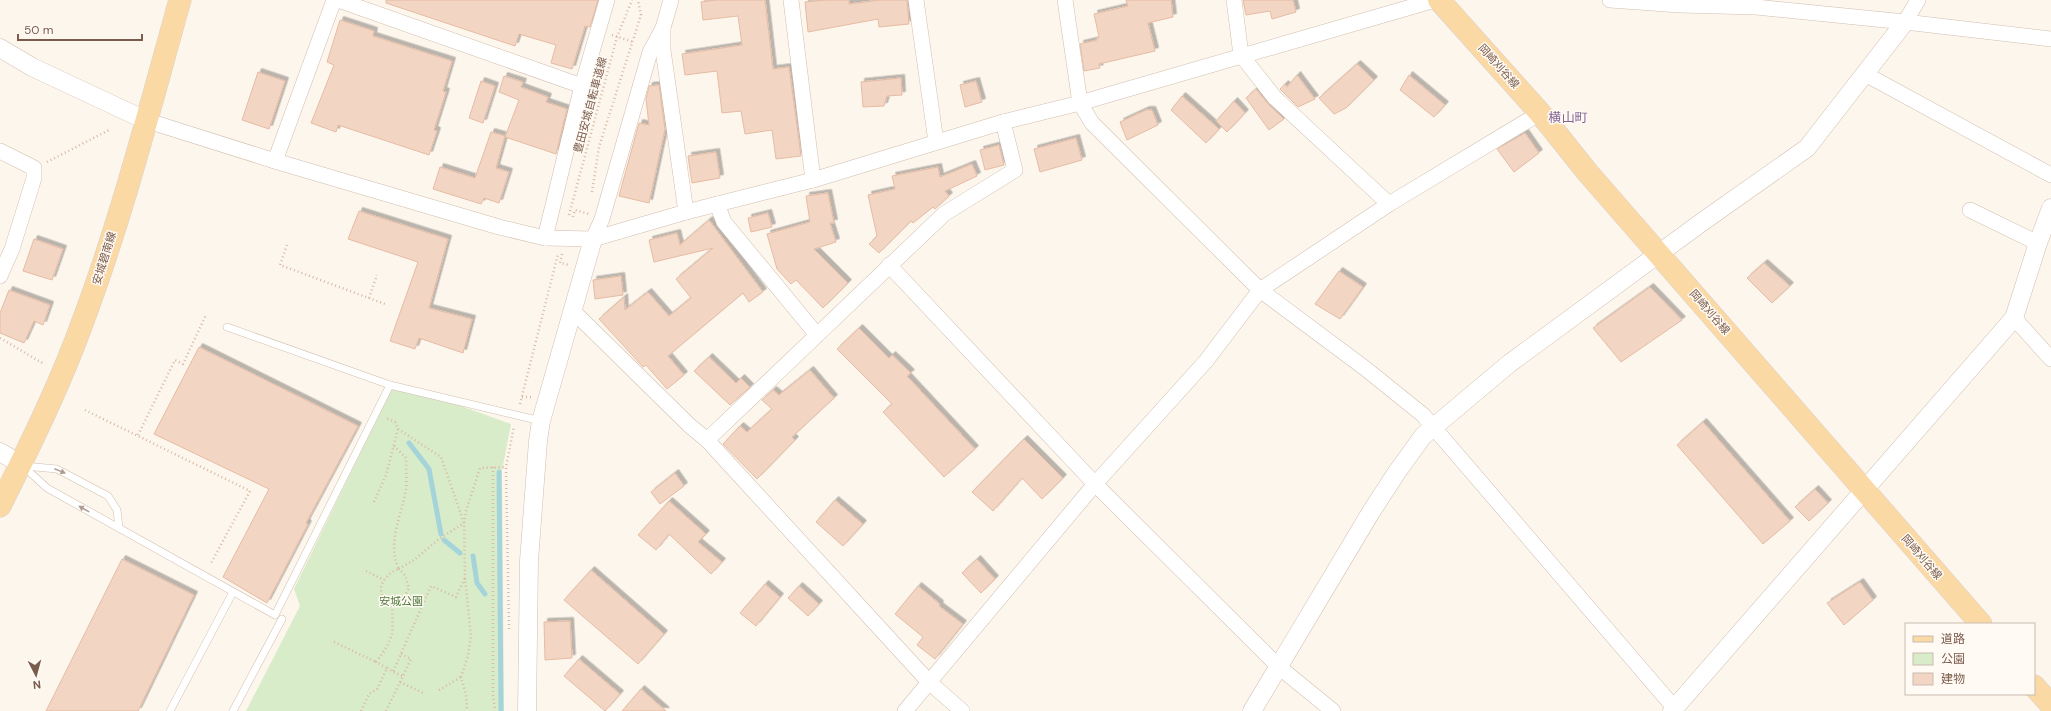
<svg xmlns="http://www.w3.org/2000/svg" width="2051" height="711" font-family="'DM Sans','Noto Sans JP',sans-serif">
  <defs>
    <filter id="shadow"><feDropShadow dx="3.5" dy="-3.5" stdDeviation="0" flood-color="#0004"/></filter>
  </defs>
  <rect width="100%" height="100%" fill="#fdf6ec"/>
  <path fill="#d8ecc9" d="M 395,382 L 511,424 L 502,471 L 504,711 L 246,711 L 300,606 L 294,589 Z"/>
  <g fill="none" stroke-linecap="round" stroke-linejoin="round">
    <g stroke="#a5d3da" stroke-width="5">
      <path d="M 409,443 L 429,469 L 441,534"/>
      <path d="M 499,472 L 501,711"/>
      <path d="M 444,540 L 460,553"/>
      <path d="M 473,556 L 477,583 L 485,594"/>
    </g>
  </g>
  <g fill="#f3d5c3" stroke="#e6bba3" filter="url(#shadow)">
    <path d="M 386,0 L 598,0 L 590,27 L 585,26 L 572,69 L 551,63 L 556,45 L 519,34 L 515,46 L 386,3 Z"/>
    <path d="M 716,0 L 765,0 L 773,69 L 789,67 L 801,156 L 776,159 L 772,130 L 745,134 L 741,111 L 722,113 L 717,71 L 685,75 L 682,54 L 742,45 L 738,16 L 703,20 L 701,2 Z"/>
    <path d="M 826,0 L 849,0 L 849,4 L 880,0 L 907,0 L 909,24 L 879,27 L 878,19 L 808,32 L 805,2 Z"/>
    <path d="M 1126,0 L 1171,0 L 1173,17 L 1148,23 L 1155,51 L 1099,64 L 1100,68 L 1084,71 L 1080,44 L 1097,40 L 1097,38 L 1099,37 L 1094,14 L 1128,6 Z"/>
    <path d="M 1243,0 L 1293,0 L 1296,12 L 1272,19 L 1270,11 L 1246,15 Z"/>
    <path d="M 340,20 L 374,31 L 373,36 L 452,61 L 443,91 L 446,92 L 434,130 L 437,131 L 429,155 L 338,125 L 336,132 L 311,123 L 334,65 L 327,62 Z"/>
    <path d="M 1357,64 L 1374,80 L 1346,108 L 1334,114 L 1319,98 Z"/>
    <path d="M 258,72 L 285,81 L 269,129 L 242,120 Z"/>
    <path d="M 1297,75 L 1315,99 L 1298,107 L 1280,89 L 1285,84 L 1287,87 Z"/>
    <path d="M 1409,75 L 1445,105 L 1434,117 L 1400,90 Z"/>
    <path d="M 504,76 L 523,82 L 521,87 L 548,97 L 546,102 L 567,109 L 556,154 L 505,137 L 519,100 L 499,92 Z"/>
    <path d="M 901,78 L 902,95 L 887,96 L 884,106 L 863,107 L 861,82 Z"/>
    <path d="M 481,81 L 495,86 L 483,123 L 469,118 Z"/>
    <path d="M 976,81 L 982,102 L 965,107 L 960,85 Z"/>
    <path d="M 659,85 L 665,129 L 649,203 L 619,196 L 639,123 L 649,125 L 646,99 L 649,86 Z"/>
    <path d="M 1256,89 L 1269,105 L 1284,119 L 1269,130 L 1246,98 Z"/>
    <path d="M 1182,96 L 1219,129 L 1206,143 L 1171,110 Z"/>
    <path d="M 1234,101 L 1245,113 L 1227,132 L 1216,121 Z"/>
    <path d="M 1146,110 L 1152,110 L 1158,125 L 1127,140 L 1120,122 Z"/>
    <path d="M 491,132 L 505,136 L 496,168 L 509,172 L 499,203 L 484,198 L 481,204 L 433,189 L 440,167 L 475,178 Z"/>
    <path d="M 1525,133 L 1539,153 L 1514,172 L 1497,149 Z"/>
    <path d="M 1076,138 L 1082,160 L 1040,172 L 1034,149 Z"/>
    <path d="M 999,145 L 1004,165 L 985,170 L 980,150 Z"/>
    <path d="M 716,152 L 720,178 L 692,183 L 688,156 Z"/>
    <path d="M 972,164 L 977,176 L 945,191 L 949,196 L 935,209 L 933,207 L 913,223 L 911,221 L 879,253 L 869,244 L 877,236 L 868,195 L 895,189 L 892,176 L 938,167 L 940,177 Z"/>
    <path d="M 828,193 L 834,223 L 830,223 L 836,242 L 814,249 L 848,283 L 823,308 L 796,280 L 791,284 L 777,269 L 767,234 L 810,222 L 806,196 Z"/>
    <path d="M 359,211 L 448,239 L 429,308 L 472,319 L 463,353 L 419,338 L 415,349 L 390,341 L 418,262 L 348,239 Z"/>
    <path d="M 768,213 L 772,227 L 751,232 L 748,218 Z"/>
    <path d="M 709,220 L 763,292 L 749,302 L 743,293 L 668,356 L 684,375 L 667,389 L 646,365 L 643,367 L 599,319 L 624,297 L 625,310 L 648,292 L 669,316 L 691,298 L 676,279 L 713,248 L 654,262 L 649,240 L 677,233 L 680,245 Z"/>
    <path d="M 34,239 L 63,249 L 52,280 L 23,271 Z"/>
    <path d="M 1764,263 L 1790,286 L 1772,303 L 1747,278 Z"/>
    <path d="M 1339,271 L 1363,287 L 1340,319 L 1315,304 Z"/>
    <path d="M 621,276 L 623,295 L 595,299 L 593,280 Z"/>
    <path d="M 1650,287 L 1682,320 L 1621,362 L 1593,328 Z"/>
    <path d="M 9,290 L 50,305 L 43,325 L 34,321 L 24,343 L 0,333 L 0,313 Z"/>
    <path d="M 859,328 L 889,358 L 892,355 L 911,373 L 907,376 L 975,449 L 944,477 L 883,412 L 892,404 L 837,349 Z"/>
    <path d="M 199,347 L 358,426 L 306,523 L 308,524 L 267,603 L 223,577 L 269,489 L 154,434 Z"/>
    <path d="M 709,357 L 736,383 L 741,378 L 750,387 L 730,405 L 694,371 Z"/>
    <path d="M 810,370 L 834,398 L 792,437 L 795,440 L 757,479 L 723,444 L 740,426 L 747,432 L 772,409 L 762,400 L 773,390 L 779,395 Z"/>
    <path d="M 1703,422 L 1790,521 L 1763,544 L 1677,445 Z"/>
    <path d="M 1024,439 L 1063,478 L 1042,499 L 1022,478 L 993,511 L 972,492 Z"/>
    <path d="M 675,473 L 684,486 L 660,504 L 651,492 Z"/>
    <path d="M 1815,489 L 1828,503 L 1809,521 L 1795,507 Z"/>
    <path d="M 835,500 L 863,524 L 843,546 L 816,522 Z"/>
    <path d="M 669,501 L 706,534 L 698,542 L 722,562 L 711,574 L 669,534 L 656,550 L 638,535 Z"/>
    <path d="M 122,559 L 194,595 L 138,711 L 46,711 Z"/>
    <path d="M 977,559 L 995,579 L 981,593 L 962,573 Z"/>
    <path d="M 591,570 L 664,634 L 638,664 L 564,600 Z"/>
    <path d="M 1860,582 L 1873,600 L 1844,625 L 1827,603 Z"/>
    <path d="M 765,584 L 780,597 L 756,626 L 740,613 Z"/>
    <path d="M 799,586 L 819,604 L 808,616 L 788,598 Z"/>
    <path d="M 918,586 L 940,604 L 939,606 L 963,624 L 935,659 L 917,645 L 923,637 L 895,614 Z"/>
    <path d="M 570,621 L 572,658 L 545,660 L 544,622 Z"/>
    <path d="M 579,659 L 620,694 L 605,711 L 564,676 Z"/>
    <path d="M 641,689 L 666,711 L 622,711 Z"/>
  </g>
  <g fill="none" stroke-linecap="round" stroke-linejoin="round">
    <g stroke="#d1beb0" stroke-width="8">
      <g id="service">
        <path d="M 227,327 L 390,385"/>
        <path d="M 22,465 L 47,488 L 275,615 L 390,385 L 541,421"/>
        <path d="M 24,466 L 57,469 L 108,496 L 117,510 L 119,528"/>
        <path d="M 170,711 L 233,592"/>
        <path d="M 233,711 L 282,619"/>
      </g>
    </g>
    <g stroke="#d1beb0" stroke-width="16">
      <g id="minor">
        <path d="M 338,0 L 582,86"/>
        <path d="M 791,0 L 813,180"/>
        <path d="M 916,0 L 936,142"/>
        <path d="M 1065,0 L 1080,103 L 1092,123 L 1260,290 L 1366,369 L 1423,415 L 1677,711"/>
        <path d="M 1234,0 L 1241,55 L 1275,98 L 1389,204"/>
        <path d="M 1610,0 L 1680,5 L 1756,7 L 1905,22 L 2051,39"/>
        <path d="M 1905,22 L 1918,0"/>
        <path d="M 663,30 L 663,50 L 686,212"/>
        <path d="M 1865,74 L 2051,175"/>
        <path d="M 145,120 L 275,161 L 499,227 L 545,238 L 593,239 L 686,212 L 813,180 L 1003,122 L 1080,103 L 1435,0"/>
        <path d="M 0,151 L 34,168 L 34,178 L 12,249 L 0,276"/>
        <path d="M 275,161 L 334,0"/>
        <path d="M 717,204 L 724,222 L 817,335"/>
        <path d="M 1970,210 L 2038,243"/>
        <path d="M 545,238 L 582,86 L 607,0"/>
        <path d="M 593,239 L 602,219 L 650,52 L 663,28 L 671,0"/>
        <path d="M 889,265 L 1095,484 L 1279,667 L 1333,711"/>
        <path d="M 573,311 L 689,425 L 707,440 L 929,682 L 962,711"/>
        <path d="M 2014,318 L 2051,359"/>
        <path d="M 707,440 L 944,214 L 1015,170 L 1003,122"/>
        <path d="M 905,711 L 1095,484 L 1206,361 L 1260,290 L 1389,204 L 1540,113"/>
      </g>
    </g>
    <g stroke="#d1beb0" stroke-width="19">
      <g id="tertiary">
        <path d="M 0,48 L 32,67 L 145,120"/>
        <path d="M 0,452 L 22,465"/>
        <path d="M 527,711 L 529,561 L 538,441 L 541,421 L 593,239"/>
        <path d="M 1252,711 L 1371,512 L 1397,472 L 1423,436 L 1510,363 L 1702,222 L 1807,148 L 1905,22"/>
        <path d="M 1672,711 L 2014,318 L 2038,243 L 2051,208"/>
      </g>
    </g>
    <g stroke="#dad1cd" stroke-width="23">
      <g id="primary">
        <path d="M 1439,0 L 1540,113 L 1588,173 L 1981,624"/>
        <path d="M 0,506 C 30,445 60,385 83,321 C 122,217 150,107 180,0"/>
        <path d="M 2034,686 L 2051,705"/>
      </g>
    </g>
    <g stroke="#d9b8a5" stroke-width="2.5" stroke-dasharray="1 3" stroke-linecap="butt">
      <path d="M 612,35 L 633,42"/>
      <path d="M 47,162 L 111,129"/>
      <path d="M 592,192 L 599,147 L 641,15 L 638,0"/>
      <path d="M 569,215 L 617,37 L 632,0"/>
      <path d="M 573,217 L 575,210 L 589,214"/>
      <path d="M 287,245 L 280,265 L 385,304"/>
      <path d="M 562,254 L 560,263 L 569,265"/>
      <path d="M 369,298 L 377,275"/>
      <path d="M 0,338 L 44,364"/>
      <path d="M 522,397 L 531,397"/>
      <path d="M 520,404 L 558,254"/>
      <path d="M 85,410 L 250,491 L 210,565"/>
      <path d="M 398,429 L 441,457 L 464,523 L 465,578 L 471,636 L 468,656 L 461,677 L 466,694 L 467,711"/>
      <path d="M 138,435 L 175,360 L 183,364 L 206,315"/>
      <path d="M 493,467 L 493,695 L 495,711"/>
      <path d="M 374,502 L 386,475 L 398,429 L 395,422 L 386,418"/>
      <path d="M 366,571 L 384,580"/>
      <path d="M 392,604 L 401,603 L 409,588 L 405,575 L 399,569 L 414,560 L 439,539 L 464,523 L 466,511 L 480,468 L 506,467"/>
      <path d="M 509,629 L 506,467 L 514,426"/>
      <path d="M 334,642 L 376,662"/>
      <path d="M 401,654 L 411,659 L 403,676"/>
      <path d="M 387,668 L 393,672 L 431,586 L 456,597 L 465,578"/>
      <path d="M 400,682 L 423,693"/>
      <path d="M 439,690 L 461,677"/>
      <path d="M 361,711 L 369,694 L 377,689 L 387,668 L 376,662 C 395,637 393,634 392,604 C 372,596 382,574 399,569 C 386,544 402,515 406,489 C 407,479 406,468 406,458 L 393,445"/>
      <path d="M 386,711 L 403,676 L 393,672"/>
    </g>
    <use href="#service" stroke="#fff" stroke-width="7"/>
    <use href="#minor" stroke="#fff" stroke-width="15"/>
    <use href="#tertiary" stroke="#fff" stroke-width="18"/>
    <use href="#primary" stroke="#fbd9a5" stroke-width="22"/>
  </g>
  <defs><path id="oneway-solid" d="M-6-.8H1V-3.2L6.5 0L1 3.2V.8H-6Z"/></defs>
  <g fill="#af9d94">
    <use href="#oneway-solid" transform="translate(60 471) rotate(22)"/>
    <use href="#oneway-solid" transform="translate(84 509) rotate(-151)"/>
  </g>
  <g text-anchor="middle" dominant-baseline="central" stroke-width="3" stroke-linejoin="round" paint-order="stroke">
    <g font-size="11" fill="#7a5c4d" stroke="#fffaf3">
      <text transform="translate(1499 66) rotate(48)">岡崎刈谷線</text>
      <text transform="translate(590 105) rotate(-75)">豊田安城自転車道線</text>
      <text transform="translate(104 258) rotate(-73)">安城碧南線</text>
      <text transform="translate(1710 312) rotate(49)">岡崎刈谷線</text>
      <text transform="translate(1922 557) rotate(49)">岡崎刈谷線</text>
    </g>
    <g font-size="11" fill="#537a41" stroke="#fffaf3">
      <text x="401" y="601">安城公園</text>
    </g>
    <g font-size="13" fill="#846695" stroke="#fffaf3">
      <text x="1568" y="117">横山町</text>
    </g>
  </g>
  <rect x="1905" y="623" width="130" height="72" fill="#fffaf3" stroke="#cabbb1"/>
  <rect x="1913" y="636" width="20" height="6" fill="#fbd9a5" stroke="#cabbb1"/>
  <text x="1941" y="643" font-size="12" fill="#7a5c4d">道路</text>
  <rect x="1913" y="653" width="20" height="12" fill="#d8ecc9" stroke="#cabbb1"/>
  <text x="1941" y="663" font-size="12" fill="#7a5c4d">公園</text>
  <rect x="1913" y="673" width="20" height="12" fill="#f3d5c3" stroke="#cabbb1"/>
  <text x="1941" y="683" font-size="12" fill="#7a5c4d">建物</text>
  <g transform="translate(36 675) rotate(174)" stroke="#fffaf3" stroke-width="3" paint-order="stroke">
  <path d="M0-3L7 15L0 10L-7 15Z" fill="#7a5c4d"/>
  <text y="-6" font-size="11" font-weight="bold" text-anchor="middle" fill="#7a5c4d">N</text>
  </g>
  <path d="M18 34v6h124v-6" fill="none" stroke="#7a5c4d" stroke-width="2"/>
  <text x="24" y="34" font-size="12" fill="#7a5c4d" stroke="#fffaf3" stroke-width="3" paint-order="stroke">50 m</text>
</svg>
